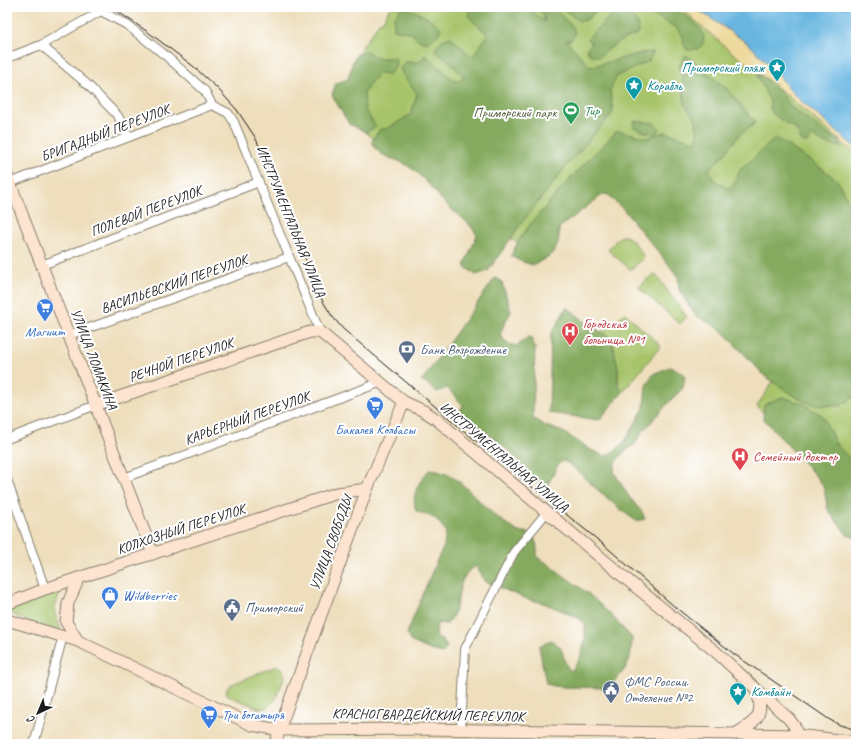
<svg xmlns="http://www.w3.org/2000/svg" width="863" height="751" font-family="Caveat,sans-serif">
  <rect width="100%" height="100%" fill="#fff"/>
  <filter id="ink" filterUnits="userSpaceOnUse"><feTurbulence type="fractalNoise" baseFrequency=".025" numOctaves="2"/><feDisplacementMap in="SourceGraphic" scale="8" xChannelSelector="R" yChannelSelector="G"/><feConvolveMatrix kernelMatrix="1 2 1 2 8 2 1 2 1" color-interpolation-filters="sRGB"/></filter>
  <filter id="wash" filterUnits="userSpaceOnUse"><feTurbulence type="fractalNoise" baseFrequency=".012" numOctaves="4" result="noise"/><feDisplacementMap in="SourceGraphic" scale="16" xChannelSelector="R" yChannelSelector="G"/><feGaussianBlur stdDeviation="0.9" result="paint"/><feColorMatrix in="noise" values="0 0 0 0 0 0 0 0 0 0 0 0 0 0 0 0 0 1.4 0 .05"/><feComposite in="paint" operator="in"/></filter>
  <g filter="url(#wash)">
    <rect width="100%" height="100%" fill="#eedebc"/>
    <g fill="#a7c46b" stroke="#627044">
      <path d="M 392,7 L 680,7 L 729,50 L 777,87 L 856,154 L 856,464 L 832,487 L 757,406 L 778,374 L 625,203 L 595,180 L 538,256 L 499,231 L 349,120 L 365,53 L 360,50 L 380,21 L 382,22 L 388,11 Z"/>
      <path d="M 622,236 C 632,235 639,250 644,257 L 631,270 L 608,250 L 618,238 Z"/>
      <path d="M 653,275 L 656,275 L 687,317 L 680,324 L 639,288 L 645,281 Z"/>
      <path d="M 625,313 L 661,346 L 622,393 L 618,384 L 618,368 L 612,339 L 601,333 Z"/>
      <path d="M 59,590 L 60,592 C 54,610 52,610 61,628 L 58,630 C 47,627 14,620 9,610 L 12,605 Z"/>
      <path d="M 276,666 L 283,670 L 285,676 L 275,700 L 268,707 L 262,709 L 258,708 L 231,697 L 226,693 L 228,687 L 230,685 Z"/>
    </g>
    <g fill="#85aa5f" stroke="#50633e">
      <path d="M 402,7 C 412,9 435,20 441,28 C 438,36 433,40 426,43 L 419,40 L 411,33 L 394,29 L 394,18 Z"/>
      <path d="M 472,7 L 527,7 L 545,22 L 544,16 L 537,7 L 601,7 L 586,20 L 579,21 L 565,10 L 559,7 L 555,10 L 573,27 L 575,34 L 571,40 L 566,40 L 572,46 L 590,67 L 642,53 L 653,52 L 649,61 L 617,76 L 610,90 L 613,113 L 568,164 L 523,221 L 488,271 L 476,275 L 464,266 L 477,235 C 469,221 458,216 447,205 C 435,193 423,175 408,166 C 394,156 379,160 372,141 L 380,129 L 387,129 L 411,114 L 417,94 C 412,85 403,78 400,68 L 406,62 L 419,62 L 425,55 L 455,81 L 465,78 L 449,61 L 435,51 C 438,42 443,39 451,37 L 472,57 L 488,35 L 470,18 L 468,10 Z"/>
      <path d="M 638,7 C 646,7 665,5 672,8 C 683,13 709,29 703,43 C 700,50 693,50 687,50 L 683,42 L 682,35 L 677,28 L 656,16 L 642,11 Z"/>
      <path d="M 622,9 C 631,16 639,21 639,33 C 634,37 630,36 624,39 C 615,44 607,50 599,57 L 589,54 L 587,49 L 592,43 L 587,39 L 610,16 Z"/>
      <path d="M 366,52 L 379,58 L 395,58 L 396,67 L 389,74 L 380,73 L 371,82 L 364,93 L 365,110 L 376,127 L 366,132 L 349,124 L 332,95 L 336,83 L 348,79 L 353,61 L 357,54 Z"/>
      <path d="M 686,55 L 728,90 L 755,122 L 753,125 L 740,134 L 723,156 L 709,170 L 714,180 L 727,188 L 733,186 L 740,170 L 776,138 L 824,170 L 837,180 L 856,215 L 856,395 L 840,406 L 815,405 L 801,400 L 766,377 L 721,330 L 695,315 L 679,290 L 678,276 L 623,209 L 607,194 L 602,195 L 559,228 C 560,252 552,255 533,265 L 520,261 L 511,256 C 520,235 534,220 549,203 C 570,178 593,155 617,131 L 633,134 L 646,138 L 665,132 L 696,142 L 698,135 L 695,118 L 685,105 L 683,90 L 682,76 L 679,68 L 681,62 Z"/>
      <path d="M 757,75 L 763,76 L 777,87 L 793,109 L 830,136 L 839,141 L 842,147 C 831,145 823,144 815,137 L 811,137 L 807,143 L 802,142 L 795,128 L 787,124 L 774,115 L 770,109 L 770,101 Z"/>
      <path d="M 634,121 L 654,123 L 660,129 L 656,134 L 645,132 L 634,127 Z"/>
      <path d="M 495,278 L 502,282 L 511,312 L 505,322 L 500,335 L 508,344 L 517,346 L 528,337 L 532,338 L 535,348 L 533,418 L 543,425 L 563,432 L 591,450 L 605,456 L 616,450 L 625,441 L 644,408 L 646,386 L 653,374 L 670,367 L 678,370 L 685,376 L 683,388 L 670,401 L 643,431 L 634,445 L 623,453 L 615,463 L 614,472 L 630,498 L 642,512 L 645,519 L 636,521 C 620,510 605,496 590,483 C 581,475 574,466 564,461 L 559,463 L 547,486 L 542,487 L 508,450 L 460,411 L 463,405 L 447,388 L 437,392 L 426,383 L 421,382 Z"/>
      <path d="M 567,307 L 588,324 L 611,338 L 618,368 L 618,384 L 622,393 L 599,420 L 549,413 L 551,334 Z"/>
      <path d="M 782,397 L 804,404 L 823,416 L 836,444 L 856,466 L 856,538 L 847,535 L 828,510 L 823,485 L 807,466 L 763,418 L 764,405 Z"/>
      <path d="M 429,470 C 457,471 471,495 490,511 C 498,519 509,525 518,532 C 534,530 538,542 537,556 L 590,595 L 610,614 L 632,638 C 631,666 626,669 607,689 C 587,685 566,690 546,684 L 539,646 L 551,640 C 569,650 559,659 571,671 C 583,658 586,641 585,624 L 580,619 L 558,609 L 543,603 L 527,599 L 486,582 L 480,574 L 477,566 C 452,576 464,608 447,624 L 437,623 L 436,636 L 443,640 L 447,647 L 443,653 L 430,650 L 410,641 L 407,633 L 436,562 L 444,546 L 446,531 L 435,518 L 416,511 C 411,493 418,484 429,470 Z"/>
    </g>
    <path fill="#eeda9e" stroke="#857b5d" d="M 680,7 L 694,7 L 749,44 L 778,74 L 790,90 L 799,99 L 856,148 L 856,154 L 777,87 L 729,50 Z"/>
    <path fill="#67b6e1" stroke="#42697e" d="M 694,7 L 856,7 L 856,148 L 799,99 L 790,90 L 778,74 L 749,44 Z"/>
  </g>
  <g filter="url(#ink)">
    <g fill="none" stroke-linecap="round" stroke-linejoin="round">
      <g stroke="#857d6c" stroke-width="10">
        <g id="street">
          <path d="M 96,7 L 101,11 L 127,25 L 165,55 L 205,91 L 212,105 L 228,113 L 234,122 L 320,332"/>
          <path d="M 41,45 L 88,85 L 118,116 L 128,137"/>
          <path d="M 7,58 L 41,45 L 101,11"/>
          <path d="M 7,184 L 212,105"/>
          <path d="M 42,265 L 259,182"/>
          <path d="M 69,335 L 289,257"/>
          <path d="M 7,439 L 96,405"/>
          <path d="M 124,478 L 379,383"/>
          <path d="M 7,480 L 45,589"/>
          <path d="M 461,730 L 465,649 L 514,552 L 547,512"/>
          <path d="M 34,744 L 63,636"/>
        </g>
      </g>
      <g stroke="#857d6c" stroke-width="13">
        <g id="secondary">
          <path d="M 7,175 L 153,554"/>
          <path d="M 96,405 L 310,332 L 320,332 L 404,402 L 424,411 L 436,419 L 631,583 L 716,652 L 789,719 L 795,727 L 797,735"/>
          <path d="M 79,578 L 68,603 L 66,622 L 78,641 L 252,725 L 279,730 L 425,729 L 797,735 L 856,742"/>
          <path d="M 7,604 L 45,589 L 337,493 L 367,489"/>
          <path d="M 7,620 L 78,641"/>
          <path d="M 735,734 C 756,722 766,715 756,690"/>
          <path d="M 276,744 L 279,730 L 367,489 L 404,402"/>
        </g>
      </g>
      <use href="#street" stroke="#fff" stroke-width="8"/>
      <use href="#secondary" stroke="#fde4d1" stroke-width="11"/>
      <path stroke="#1c1c1c" stroke-width="1" d="M 111,7 L 148,32 L 193,66 L 218,89 L 237,110 L 255,137 L 266,161 L 322,300 L 332,316 L 343,329 L 501,462 L 603,544 L 675,607 L 734,654 L 830,720 L 840,725 L 856,730"/>
    </g>
  </g>
  <defs>
    <g id="sight-pin" transform="scale(0.9)"><path d="M0 17L-7.5 6A9.5 9.5 0 1 1 7.5 6Z" fill="#0f9aa8" stroke="#fff"/><path d="M0-6L1.8-2.2L6-1.7L2.9 1.2L3.7 5.4L0 3.3L-3.7 5.4L-2.9 1.2L-6-1.7L-1.8-2.2Z" fill="#fff"/></g>
    <g id="stadium-pin" transform="scale(0.9)"><path d="M0 17L-7.5 6A9.5 9.5 0 1 1 7.5 6Z" fill="#2e9e5b" stroke="#fff"/><path d="M0-5a6.5 5 0 1 0 0 10a6.5 5 0 1 0 0-10ZM-3.5-1.8h7v3.6h-7Z" fill="#fff"/></g>
    <g id="supermarket-pin" transform="scale(0.9)"><path d="M0 17L-7.5 6A9.5 9.5 0 1 1 7.5 6Z" fill="#3f7fe0" stroke="#fff"/><path d="M-6-5.5h2.5l.6 2H6L4.5 2H-2.5L-4.4-4H-6ZM-1.5 3.2a1.3 1.3 0 1 0 .1 0ZM3 3.2a1.3 1.3 0 1 0 .1 0Z" fill="#fff"/></g>
    <g id="hospital-pin" transform="scale(0.9)"><path d="M0 17L-7.5 6A9.5 9.5 0 1 1 7.5 6Z" fill="#e0444e" stroke="#fff"/><path d="M-5-5h3v3.5h4V-5h3V5h-3V1.5h-4V5h-3Z" fill="#fff"/></g>
    <g id="bank-pin" transform="scale(0.9)"><path d="M0 17L-7.5 6A9.5 9.5 0 1 1 7.5 6Z" fill="#5c6f8a" stroke="#fff"/><path d="M-6-4H6V4H-6ZM0-2.3a2.3 2.3 0 1 0 0 4.6a2.3 2.3 0 1 0 0-4.6Z" fill="#fff"/></g>
    <g id="shop-pin" transform="scale(0.9)"><path d="M0 17L-7.5 6A9.5 9.5 0 1 1 7.5 6Z" fill="#3f7fe0" stroke="#fff"/><path d="M-5-2.5h2.3a2.7 3.5 0 0 1 5.4 0H5L5.5 6h-11ZM-1.5-2.5h3a1.5 2.3 0 0 0-3 0Z" fill="#fff"/></g>
    <g id="civic-pin" transform="scale(0.9)"><path d="M0 17L-7.5 6A9.5 9.5 0 1 1 7.5 6Z" fill="#5c6f8a" stroke="#fff"/><path d="M-.6-6.5H3V-4.5H.6V-3L4-1V1h2V6H-6V1h2V-1L-.6-3ZM-1.2 2.5V6h2.4V2.5Z" fill="#fff"/></g>
  </defs>
  <g fill-rule="evenodd">
    <use href="#sight-pin" x="777" y="67"/>
    <use href="#sight-pin" x="634" y="85"/>
    <use href="#stadium-pin" x="571" y="110"/>
    <use href="#supermarket-pin" x="45" y="307"/>
    <use href="#hospital-pin" x="570" y="331"/>
    <use href="#bank-pin" x="407" y="349"/>
    <use href="#supermarket-pin" x="375" y="405"/>
    <use href="#hospital-pin" x="740" y="456"/>
    <use href="#shop-pin" x="110" y="595"/>
    <use href="#civic-pin" x="232" y="607"/>
    <use href="#civic-pin" x="611" y="689"/>
    <use href="#sight-pin" x="738" y="691"/>
    <use href="#supermarket-pin" x="209" y="714"/>
  </g>
  <g text-anchor="middle" dominant-baseline="central" stroke-width="4" stroke-linejoin="round" paint-order="stroke">
    <g font-size="14" fill="#0d838f" stroke="#fff" text-anchor="start">
      <text x="764" y="67" text-anchor="end">Приморский пляж</text>
      <text x="647" y="85">Корабль</text>
      <text x="751" y="691">Комбайн</text>
    </g>
    <g font-size="14" fill="#27864d" stroke="#fff" text-anchor="start">
      <text x="584" y="110">Тир</text>
    </g>
    <g font-size="14" fill="#545f3c" stroke="#fff">
      <text x="515" y="112">Приморский парк</text>
    </g>
    <g font-size="14" fill="#1c1c1c" stroke="#fff">
      <text transform="translate(105 133) rotate(-21)">БРИГАДНЫЙ ПЕРЕУЛОК</text>
      <text transform="translate(146 211) rotate(-21)">ПОЛЕВОЙ ПЕРЕУЛОК</text>
      <text transform="translate(291 221) rotate(68)">ИНСТРУМЕНТАЛЬНАЯ УЛИЦА</text>
      <text transform="translate(174 284) rotate(-19)">ВАСИЛЬЕВСКИЙ ПЕРЕУЛОК</text>
      <text transform="translate(94 359) rotate(69)">УЛИЦА ЛОМАКИНА</text>
      <text transform="translate(181 360) rotate(-19)">РЕЧНОЙ ПЕРЕУЛОК</text>
      <text transform="translate(247 418) rotate(-20)">КАРЬЕРНЫЙ ПЕРЕУЛОК</text>
      <text transform="translate(504 457) rotate(40)">ИНСТРУМЕНТАЛЬНАЯ УЛИЦА</text>
      <text transform="translate(181 529) rotate(-18)">КОЛХОЗНЫЙ ПЕРЕУЛОК</text>
      <text transform="translate(331 543) rotate(-70)">УЛИЦА СВОБОДЫ</text>
      <text transform="translate(428 715) rotate(1)">КРАСНОГВАРДЕЙСКИЙ ПЕРЕУЛОК</text>
    </g>
    <g font-size="14" fill="#be3a42" stroke="#fff" text-anchor="start">
      <text x="583" y="323">Городская<tspan x="583" dy="16">больница №1</tspan></text>
      <text x="753" y="456">Семейный доктор</text>
    </g>
    <g font-size="14" fill="#366cbe" stroke="#fff">
      <text x="45" y="331">Магнит</text>
      <text x="375" y="429">Бакалея Колбасы</text>
      <text x="123" y="595" text-anchor="start">Wildberries</text>
      <text x="222" y="714" text-anchor="start">Три богатыря</text>
    </g>
    <g font-size="14" fill="#4e5e75" stroke="#fff" text-anchor="start">
      <text x="420" y="349">Банк Возрождение</text>
      <text x="245" y="607">Приморский</text>
      <text x="624" y="681">ФМС России.<tspan x="624" dy="16">Отделение №2</tspan></text>
    </g>
  </g>
  <rect width="863" height="751" fill="none" stroke="#fff" stroke-width="24"/>
  <g transform="translate(38 713) rotate(224)" stroke="#ffffff" stroke-width="3" paint-order="stroke">
  <path d="M0-3L7 15L0 10L-7 15Z" fill="#1c1c1c"/>
  <text y="-6" font-size="11" font-weight="bold" text-anchor="middle" fill="#1c1c1c">С</text>
  </g>
</svg>
